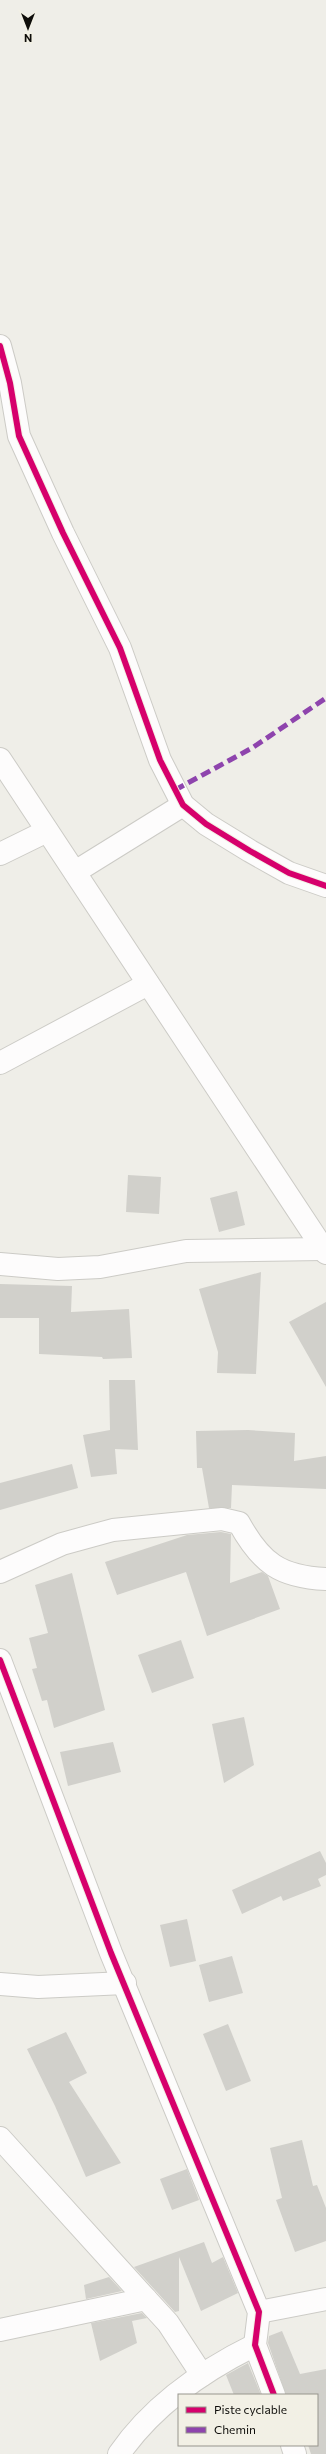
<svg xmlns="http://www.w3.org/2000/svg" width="326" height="2454" font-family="Commissioner,sans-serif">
  <rect width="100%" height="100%" fill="#efeee8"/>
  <g fill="#d1d0cb">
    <path d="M 128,1175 L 161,1177 L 159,1214 L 126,1212 Z"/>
    <path d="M 237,1191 L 245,1225 L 219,1232 L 210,1198 Z"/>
    <path d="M 261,1272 L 256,1374 L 217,1373 L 218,1352 L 199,1289 Z"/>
    <path d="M 0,1284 L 72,1286 L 71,1312 L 129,1309 L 132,1358 L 103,1359 L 102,1357 L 39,1354 L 39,1318 L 0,1318 Z"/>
    <path d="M 326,1302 L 326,1387 L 289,1322 Z"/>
    <path d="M 109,1380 L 135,1380 L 138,1450 L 115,1449 L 117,1474 L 91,1477 L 83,1435 L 110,1430 Z"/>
    <path d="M 248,1430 L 295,1433 L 294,1461 L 326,1456 L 326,1489 L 232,1485 L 231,1508 L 209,1508 L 202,1468 L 197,1468 L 196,1431 Z"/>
    <path d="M 72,1464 L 78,1488 L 0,1510 L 0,1483 Z"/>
    <path d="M 221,1532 L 231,1534 L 230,1583 L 262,1572 L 268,1576 L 280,1609 L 207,1636 L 186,1572 L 117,1595 L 105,1562 L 187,1535 Z"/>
    <path d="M 72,1573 L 105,1710 L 54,1728 L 47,1700 L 42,1701 L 32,1669 L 37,1668 L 29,1638 L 48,1633 L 35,1585 Z"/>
    <path d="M 181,1640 L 194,1678 L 152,1693 L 138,1655 Z"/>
    <path d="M 244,1717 L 254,1765 L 224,1783 L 212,1724 Z"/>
    <path d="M 113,1742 L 121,1772 L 68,1786 L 60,1752 Z"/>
    <path d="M 320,1851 L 326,1863 L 326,1875 L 318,1879 L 321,1886 L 283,1901 L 281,1896 L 242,1914 L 232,1890 Z"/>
    <path d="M 187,1919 L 196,1961 L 170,1967 L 160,1925 Z"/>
    <path d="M 232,1956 L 243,1993 L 209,2002 L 199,1965 Z"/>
    <path d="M 228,2024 L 251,2081 L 226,2091 L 203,2034 Z"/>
    <path d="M 66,2032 L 87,2073 L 69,2082 L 121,2163 L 86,2177 L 55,2106 L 27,2049 Z"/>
    <path d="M 302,2140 L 313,2186 L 317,2185 L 326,2208 L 326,2241 L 295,2252 L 276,2200 L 282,2198 L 270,2148 Z"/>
    <path d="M 187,2169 L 199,2200 L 172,2210 L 160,2179 Z"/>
    <path d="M 204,2242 L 212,2263 L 223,2257 L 238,2293 L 201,2311 L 179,2257 L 179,2311 L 175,2312 L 134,2267 Z"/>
    <path d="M 109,2277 L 122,2291 L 86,2299 L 84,2285 Z"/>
    <path d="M 142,2313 L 147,2318 L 132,2321 L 137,2343 L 100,2361 L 91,2323 Z"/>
    <path d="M 282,2331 L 300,2374 L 326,2369 L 326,2454 L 311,2454 L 308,2445 L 317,2445 L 317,2395 L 286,2395 L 268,2343 L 269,2336 Z"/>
    <path d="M 248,2363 L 261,2395 L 234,2395 L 226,2375 Z"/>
  </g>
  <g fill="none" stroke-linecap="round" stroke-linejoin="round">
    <g stroke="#cccbc6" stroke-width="24">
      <g id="street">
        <path d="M 0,346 L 10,383 L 19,436 L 63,533 L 120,648 L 160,760 L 183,805 L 206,824 L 250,851 L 289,873 L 326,886"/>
        <path d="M 0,854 L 47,831"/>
        <path d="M 75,872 L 183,805"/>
        <path d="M 0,1063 L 148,984"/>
        <path d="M 0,1264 L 58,1269 L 100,1267 L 186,1251 L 323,1249"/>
        <path d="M 0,1572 L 62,1544 L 113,1530 L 222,1519 L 239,1523 C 261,1563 280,1577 326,1579"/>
        <path d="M 0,1660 L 111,1953 L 259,2312 L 255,2345 L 274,2395"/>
        <path d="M 0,1984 L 38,1987 L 125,1983"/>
        <path d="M 0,2138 L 146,2299"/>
        <path d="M 259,2312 L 326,2299"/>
        <path d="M 0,2330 L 146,2299 L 168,2323 L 202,2375"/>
        <path d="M 292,2445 L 295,2454"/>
        <path d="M 119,2454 C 153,2405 202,2371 255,2345"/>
      </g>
    </g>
    <g stroke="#cccbc6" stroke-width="24">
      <path id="secondary" d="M 0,759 L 326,1253"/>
    </g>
    <use href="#street" stroke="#fdfcfc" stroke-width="22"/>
    <use href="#secondary" stroke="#fdfcfc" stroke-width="22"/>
    <path stroke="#8e44ad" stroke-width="5" stroke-dasharray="10 5" stroke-linecap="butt" d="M 175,790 L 252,748 L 326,698"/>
    <g stroke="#f2f0e5" stroke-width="8">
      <g id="cycleway">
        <path d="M 0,346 L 10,383 L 19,436 L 63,533 L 120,648 L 160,760 L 183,805 L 206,824 L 250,851 L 289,873 L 326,886"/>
        <path d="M 0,1660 L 111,1953 L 259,2312 L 255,2345 L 274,2395"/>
      </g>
    </g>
    <use href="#cycleway" stroke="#d6006c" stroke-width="6"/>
  </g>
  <rect x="178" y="2394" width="140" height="52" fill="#f2f0e5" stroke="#97958d"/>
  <rect x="186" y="2407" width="20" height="6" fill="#d6006c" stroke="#97958d"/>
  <text x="214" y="2414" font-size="12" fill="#0e0d0a">Piste cyclable</text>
  <rect x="186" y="2427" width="20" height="6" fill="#8e44ad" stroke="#97958d"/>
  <text x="214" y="2434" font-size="12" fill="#0e0d0a">Chemin</text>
  <g transform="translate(28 28) rotate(180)" stroke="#f2f0e5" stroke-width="3" paint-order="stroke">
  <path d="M0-3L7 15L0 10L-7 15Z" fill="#0e0d0a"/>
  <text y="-6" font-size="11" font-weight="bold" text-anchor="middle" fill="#0e0d0a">N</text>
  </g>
</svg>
